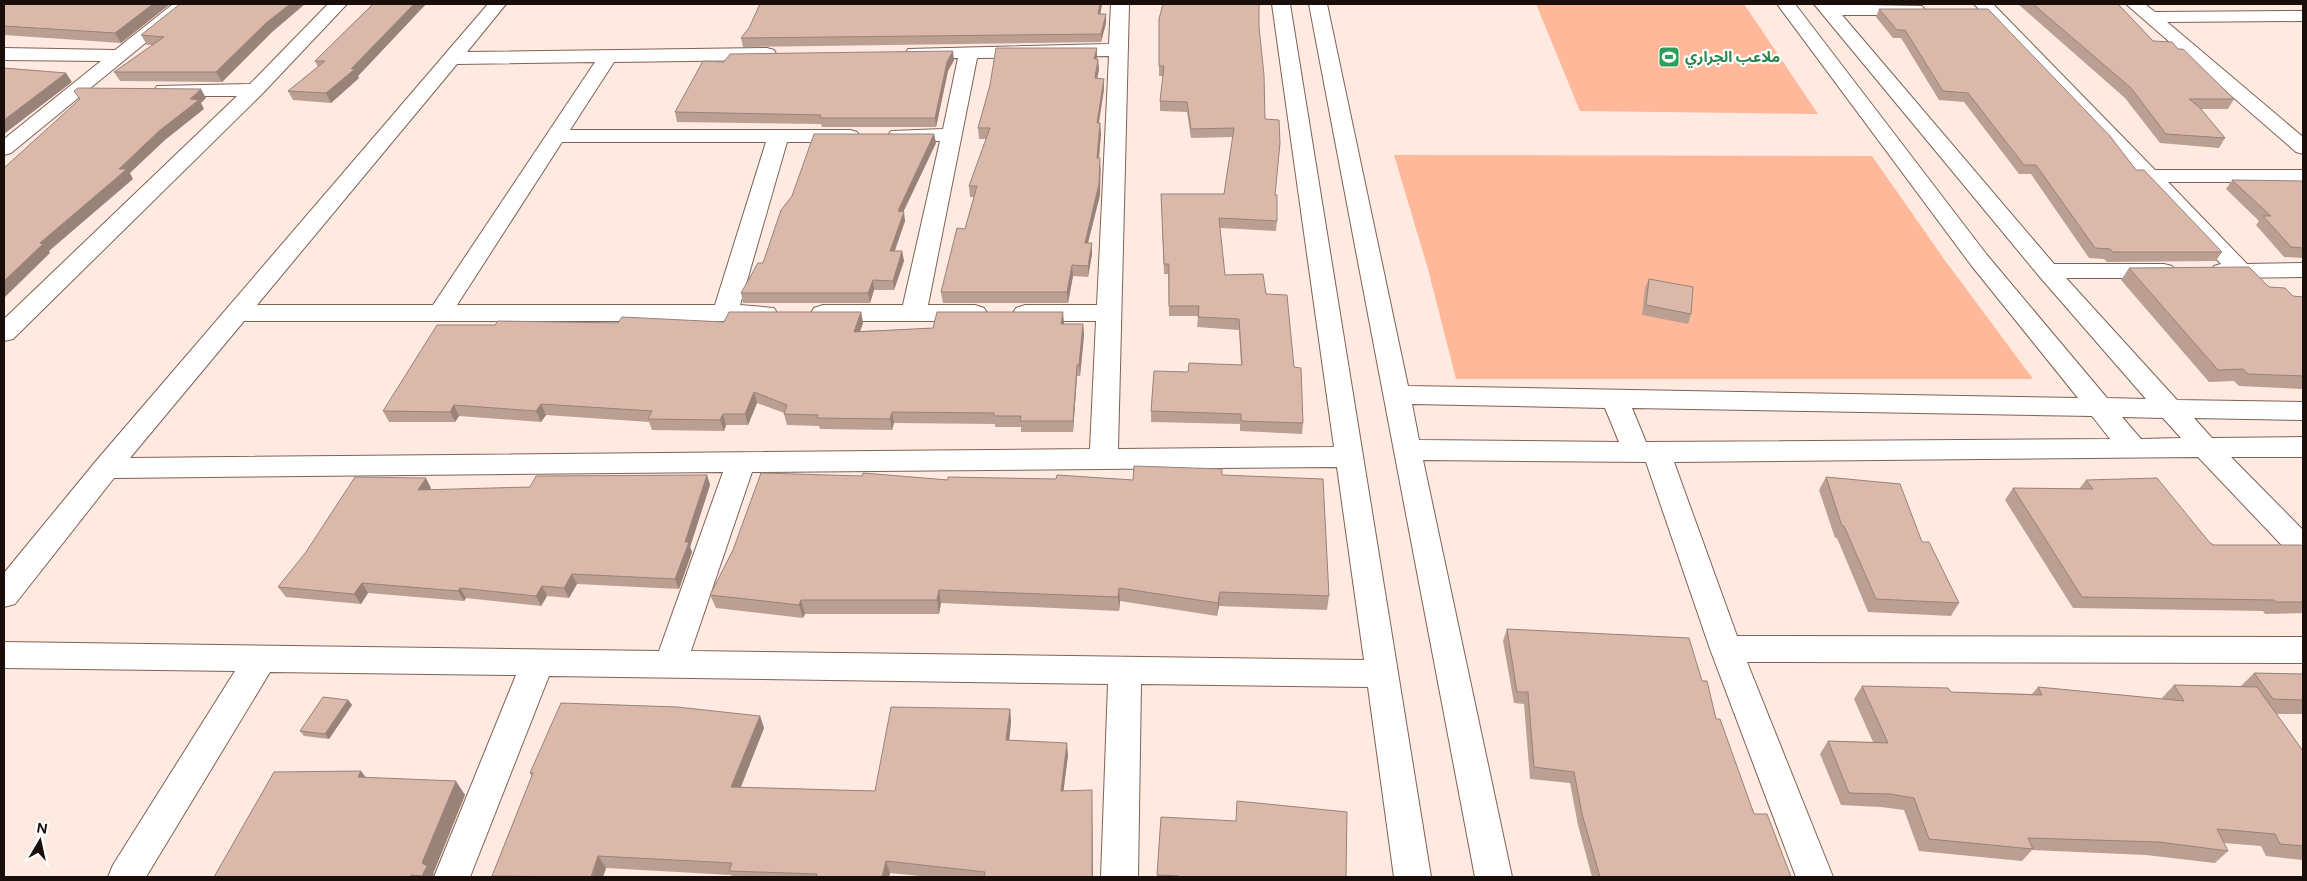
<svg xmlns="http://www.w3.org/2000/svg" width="2307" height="881" font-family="Figtree,'Noto Sans Arabic',sans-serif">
<rect width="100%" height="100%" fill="#feeae1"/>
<g fill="#ffb899">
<path d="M1536 4H1744L1818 114 1580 111Z"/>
<path d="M1394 155 1872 156 1944 259 2033 379H1456L1428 269Z"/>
</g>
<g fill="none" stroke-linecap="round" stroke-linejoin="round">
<g stroke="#7f6255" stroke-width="2">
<g id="minor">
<path d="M173 4H193L11 153 4 155V139L101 61 4 60V48L115 50Z"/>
<path d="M328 4H347L262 94 13 339 4 341V319L237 96H164L157 94 154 90 157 86 250 84Z"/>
<path d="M488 4H506L467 52 767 48 774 50 776 54 774 58 767 60 614 62 570 130H850L857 132 860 136 857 140 850 142H787L740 305 774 308 777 313 774 318 765 321H244L130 458 1090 449 1096 321H1025L1016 318 1013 313 1016 308 1025 305H1097L1109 56 977 58 928 305H975L984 308 987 313 984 318 975 321H823L814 318 811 313 814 308 823 305H903L940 141 891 139 888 135 891 131 943 129 958 58 915 59 908 57 906 53 908 49 1109 44 1111 4H1129L1118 449 1334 447 1272 4H1290L1431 877H1394L1368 687 1141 684 1138 877H1101L1108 684 549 676 470 877H434L516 675 270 672 146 877H108L113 865 235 671 4 668V642L659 651 723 472 114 478 15 604 4 607V573L96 461ZM595 62 433 305H257L457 64ZM562 142H766L715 305H457ZM1337 467 1364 660 691 651 752 472Z"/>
<path d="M1309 4H1327L1408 386 2078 398 1971 265 1777 4H1795L1987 255 2107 398 2146 399 2039 276 1814 4 1922 6 1925 10 1922 14 1916 15H1842L2054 264H2164L2172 266 2176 271 2172 276 2164 278H2066L2177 400 2303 402V420L2194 418 2212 438 2303 437V457H2231L2303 530V559L2292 556 2198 457 1674 462 1737 636 2303 637V663L1747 662 1833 877H1796L1710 649 1646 462 1423 460 1512 877H1475ZM1412 404 1605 408 1619 442 1419 440ZM1632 408 2092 416 2110 439 1646 442ZM2122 417 2163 418 2181 438 2141 439Z"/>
<path d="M1974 4H1993L2155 170H2303V182H2168L2247 264 2303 263V277L2222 278 2214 276 2210 271 2214 266 2221 264Z"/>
<path d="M2126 4H2145L2155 12 2303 11V21L2167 22 2303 137V154L2296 152Z"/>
</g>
</g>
<use href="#minor" fill="#fff" fill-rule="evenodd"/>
</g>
<g fill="#bb9f93">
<path d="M4 4H170L121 43 4 35Z"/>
<path d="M373 4H426L358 76 359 78 331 103 293 100 288 91 318 67 315 61Z"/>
<path d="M760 4H1102L1100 14H1106V23L1101 42 743 47 741 38 749 28Z"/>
<path d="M2018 4H2118L2153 41 2178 49 2234 99 2228 109H2201L2225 138 2219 148 2160 143 2125 98Z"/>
<path d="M2155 4H2211L2210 5H2156Z"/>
<path d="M2275 4H2303V5Z"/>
<path d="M1879 9 2136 170 2222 252 2216 261 2107 262 2104 259 2089 258 2031 174H2019L1964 102 1939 100 1901 38H1893L1876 17Z"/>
<path d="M1159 19 1259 27 1265 119 1275 195 1277 221 1276 231 1220 228 1225 275 1266 294 1294 367 1303 423 1302 434 1240 431V424L1151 422V411L1188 372 1241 365 1239 330 1197 327 1198 316H1169L1168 274H1164L1161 194H1224L1233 137 1191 138 1187 112 1160 111V101L1163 76H1159Z"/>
<path d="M271 33 222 82 120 81 114 72 152 45H147L141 35Z"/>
<path d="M1097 59 1099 69 1097 78 1104 89 1099 123 1101 133 1099 158 1101 169 1100 195 1088 243H1092V254L1088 277 1073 276 1068 303H943L941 292 965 229 974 197H970L969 186 986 139H979L978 128 990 85Z"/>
<path d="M954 60 948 71 936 127H822L821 124 677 122 675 112 724 62Z"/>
<path d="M934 134 936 143 903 212 905 221 895 251H902L904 261 894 290H874L870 303H743L741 293 763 263Z"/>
<path d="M2232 180 2303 181V258L2284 257 2256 225 2259 221 2226 189Z"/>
<path d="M2129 268 2269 287 2293 296 2303 297V389L2239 386 2234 381 2209 382 2121 280Z"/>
<path d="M1649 279 1691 314 1688 324 1642 315 1645 288Z"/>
<path d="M861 312 863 323 860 331 1064 324H1083L1084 335 1080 376H1077L1073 432H1021V427H995V424L894 423 892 430 820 429 819 426 787 425 784 414V413L757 403 748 425H726L724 431 652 430 649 422 546 415 541 422 459 416 455 422H389L383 411 495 325 724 322Z"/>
<path d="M707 475 710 485 690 547 692 552 679 589 577 584 569 598 547 596 541 606 466 598 464 601 368 593 361 604 286 597 278 587 431 488 430 490 530 487Z"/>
<path d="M1222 475 1329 596 1327 610 1219 606 1217 616 1120 601 1119 611 941 603 939 614H805L803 618 716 608 710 595 948 480 1056 479 1133 480Z"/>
<path d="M1826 477 1922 542 1959 603 1951 616 1868 612 1837 538H1835L1819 490Z"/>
<path d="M2086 480 2214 545 2303 546V613L2265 614 2263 611 2073 608 2005 500 2013 488 2079 489Z"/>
<path d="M1507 629 1702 681 1716 719 1754 814 1791 877H1592L1578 825 1570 783 1530 779 1524 704 1514 703 1503 641Z"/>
<path d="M2254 673 2303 674V714H2277L2303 751V860L2266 856 2261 846 2224 843 2228 851 2215 863 2146 855 2032 850 2022 861 1919 851 1904 810 1881 807 1841 805 1820 754 1828 741 1873 742 1854 699 1862 686 1951 692 2032 694 2038 687 2162 699V698L2174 685 2241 686Z"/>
<path d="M348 700 352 705 329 739 304 736 300 731Z"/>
<path d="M1010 709 1011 722 1009 741 1068 755 1063 791 1092 802 1093 877H930L890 873 889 877H733L731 875 606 868 603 877H493L492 876 532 776 530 773 760 716 764 728 741 787 875 791Z"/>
<path d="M361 771 366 778 465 795 433 874 436 877H214Z"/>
<path d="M1161 817 1346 877H1157Z"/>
</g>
<g fill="#998278">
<path d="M153 4H170L121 43 115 33Z"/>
<path d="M290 4H305L271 33 222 82 216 72 266 23Z"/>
<path d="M414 4H426L358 76 359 78 331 103 326 93 351 69Z"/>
<path d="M1100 4H1102L1099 23 1098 14Z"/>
<path d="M1106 14V23L1101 42V34Z"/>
<path d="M1097 48V58L1094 69V59Z"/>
<path d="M953 51 954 60 948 71 936 127 935 118 947 62Z"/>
<path d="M1098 59 1099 69 1095 89V78Z"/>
<path d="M66 73 72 82 4 134V120Z"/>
<path d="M1104 79V89L1097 133V123Z"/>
<path d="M201 89 206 98 201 103 204 109 165 140 130 173 133 179 49 251 50 253 4 298V281L40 243 119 169Z"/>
<path d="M1100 123 1101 133 1098 169 1097 158Z"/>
<path d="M934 134 936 143 899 221 898 211Z"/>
<path d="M1100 158V195L1085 254V243Z"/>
<path d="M904 212 905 221 891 260 890 251Z"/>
<path d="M1092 243V254L1088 277V266Z"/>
<path d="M902 251 904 261 894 290 893 281Z"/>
<path d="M1072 265 1073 276 1068 303 1067 292Z"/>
<path d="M873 280 874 290 870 303 868 293Z"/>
<path d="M861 312 863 323 856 343 854 332Z"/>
<path d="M1063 312 1064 323 1062 334 1061 324Z"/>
<path d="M1083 324 1084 335 1080 376 1079 365Z"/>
<path d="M1077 365V376L1073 432V421Z"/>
<path d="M754 392 757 403 748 425 745 414Z"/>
<path d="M541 404 546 415 541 422 536 411Z"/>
<path d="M454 405 459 416 455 422 450 412Z"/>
<path d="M892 412 894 423 892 430 890 419Z"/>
<path d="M723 414 726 425 724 431 720 420Z"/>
<path d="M707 475 710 485 690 547 692 552 679 589 675 579 685 542Z"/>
<path d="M426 478 431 488 424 500 418 490Z"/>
<path d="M572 574 577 584 569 598 564 588Z"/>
<path d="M362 583 368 593 361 604 354 594Z"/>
<path d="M542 586 547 596 541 606 536 596Z"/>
<path d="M460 588 466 598 464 601 458 591Z"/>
<path d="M1119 588 1120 601 1119 611 1118 597Z"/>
<path d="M939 590 941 603 939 614 937 600Z"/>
<path d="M1220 592 1219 606 1217 616 1218 603Z"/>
<path d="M801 600 805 614 803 618 799 605Z"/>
<path d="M348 700 352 705 329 739 325 734Z"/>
<path d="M1010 709 1011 722 1008 753 1006 740Z"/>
<path d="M760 716 764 728 736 799 731 787Z"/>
<path d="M1067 743 1068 755 1062 803 1061 791Z"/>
<path d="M361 771 371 785 358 777Z"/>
<path d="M456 781 465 795 433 874 436 877H423L422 876V863Z"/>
<path d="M1092 790V802L1093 877H1092Z"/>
<path d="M598 856 606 868 603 877H592Z"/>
<path d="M886 861 890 873 889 877H882Z"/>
</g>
<g fill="#dab9ab" stroke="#998278">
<path d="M4 4H153L115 33 4 26Z"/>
<path d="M180 4H290L266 23 216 72H114L164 37 141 35Z"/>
<path d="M373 4H414L351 69H355L326 93 288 91 325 61H315Z"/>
<path d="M760 4H1100L1098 14H1106L1101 34 741 38 749 28Z"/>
<path d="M1163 4H1259V27L1264 75 1265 119 1279 120 1280 143 1275 195H1277V221L1219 218 1225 275 1263 274 1266 294 1287 295 1294 367 1301 368 1303 423 1241 421V414L1151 411 1154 371 1188 372 1189 363 1242 365 1239 319 1198 317 1199 306H1169V264H1164L1161 194H1224L1234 128 1191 129 1187 102 1160 101 1164 66H1159V19Z"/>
<path d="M2033 4H2118L2153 41 2172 42 2178 49H2183L2234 99H2189L2200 108 2225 138 2166 134 2131 88Z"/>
<path d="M1879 9H1988L2110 136 2136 170H2144L2222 252H2113L2110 249 2095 248 2036 165H2024L1968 93 1943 91 1905 30H1897Z"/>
<path d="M996 48H1097L1094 59H1098L1095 78 1104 79 1097 123H1100L1097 158H1100L1099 184 1085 243H1092L1088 266 1072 265 1067 292H941L957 228 965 229 977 186H969L990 128H978L990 85Z"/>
<path d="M953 51 947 62 935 118H820L821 115 675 112 703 61 724 62 730 54Z"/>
<path d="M4 68 66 73 4 120Z"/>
<path d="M78 88 201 89 190 99 199 100 159 131 119 169H127L40 243 43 244 4 281V168L80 99 74 91Z"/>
<path d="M814 134H934L898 211 904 212 890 251H902L893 281 873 280 868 293H741L758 263H763L781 210 792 196Z"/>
<path d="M2232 180 2303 181V248L2291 247 2263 216H2271Z"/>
<path d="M2249 267 2269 287 2285 288 2293 296 2303 297V376L2248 374 2243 369 2218 370 2129 268Z"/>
<path d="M1649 279 1693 287 1691 314 1646 305Z"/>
<path d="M729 312H861L854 332 933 328 937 312H1063L1061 324H1083L1079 365H1077L1073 421H1020L1021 416H994V413L892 412 890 419 817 418 818 415 784 414 787 405 754 392 745 414H723L720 420 648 419 652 411 541 404 536 411 454 405 450 412 383 411 437 325H495L498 321 618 323 622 317 724 322Z"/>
<path d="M1134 466 1222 469V475L1323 479 1329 596 1220 592 1218 603 1119 588 1118 597 939 590 937 600H801L799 605 710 595 733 550 761 473 862 476 863 473 948 480V477L1056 479 1057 475 1133 480Z"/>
<path d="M707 475 685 542H689L675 579 572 574 564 588 542 586 536 596 460 588 458 591 362 583 354 594 278 587 306 552 355 477 426 478 418 490 530 487 536 476Z"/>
<path d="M1826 477 1900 484 1922 542H1929L1959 603 1876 599 1844 526H1842Z"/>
<path d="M2157 478 2210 543 2214 545H2301L2303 546V602H2276L2274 600 2082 597 2013 488 2093 489 2086 480Z"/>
<path d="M1507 629 1689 638 1702 681H1707L1716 719H1720L1754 814H1767L1791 877H1600L1582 814 1574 772 1534 767 1528 692H1517Z"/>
<path d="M2254 673 2303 674V700L2273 699Z"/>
<path d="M2174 685 2257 687 2303 751V846L2280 844 2275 834 2217 829 2228 851 2159 842 2028 838 2033 849 1929 839 1914 798 1890 794 1849 793 1828 741 1888 743 1862 686 1948 688 1951 692 2042 695 2038 687 2184 701Z"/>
<path d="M323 697 348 700 325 734 300 731Z"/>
<path d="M561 703 677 707 760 716 731 787 875 791 891 707 1010 709 1006 740 1067 743 1061 791 1092 790V877H984L985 872 886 861 882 877H816L817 874 729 871 732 863 598 856 591 877 492 876 533 773H530Z"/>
<path d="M361 771 358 777 456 781 422 863 427 866 422 876 411 875 410 877H214L274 772Z"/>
<path d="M1237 801 1347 812 1346 877H1179V876L1157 875 1161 817 1236 821Z"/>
</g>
<defs>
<g id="stadium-square" transform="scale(1.125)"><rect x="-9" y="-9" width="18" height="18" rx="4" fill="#2e9e5b" stroke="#fff"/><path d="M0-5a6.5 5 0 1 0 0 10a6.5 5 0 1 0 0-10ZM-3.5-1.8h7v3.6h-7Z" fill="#fff"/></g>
</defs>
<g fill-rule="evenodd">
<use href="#stadium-square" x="1669" y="57"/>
</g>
<g text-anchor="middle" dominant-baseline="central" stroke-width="4.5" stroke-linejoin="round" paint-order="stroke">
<g font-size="15" font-weight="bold" fill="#27864d" stroke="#fff" text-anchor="start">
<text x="1685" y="57">ملاعب الجراري</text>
</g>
</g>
<rect width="2307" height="881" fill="none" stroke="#190e09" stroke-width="10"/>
<g transform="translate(40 841) rotate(9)" stroke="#ffffff" stroke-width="4" paint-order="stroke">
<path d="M0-4L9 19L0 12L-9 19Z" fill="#190e09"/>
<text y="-8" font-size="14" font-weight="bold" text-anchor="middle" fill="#190e09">N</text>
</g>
</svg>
